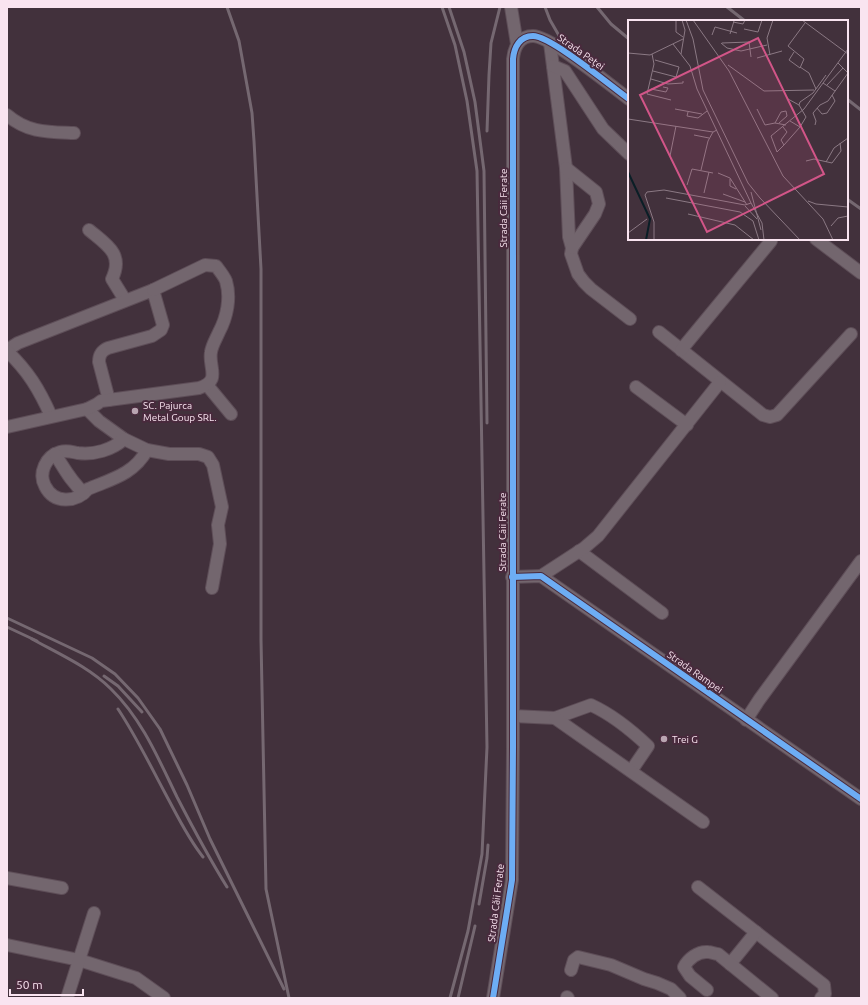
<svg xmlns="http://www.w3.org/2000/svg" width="868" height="1005" font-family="Ubuntu,sans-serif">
<rect width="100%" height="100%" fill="#42313c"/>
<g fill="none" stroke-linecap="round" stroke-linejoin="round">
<g stroke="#5e4e58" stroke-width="14">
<g id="minor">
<path d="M511 7 517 44"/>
<path d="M550 43 566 168 569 237 572 248 571 254 578 274 584 282 591 289 630 319"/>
<path d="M553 66 565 71 603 129 629 154"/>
<path d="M7 115C28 133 48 132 74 133"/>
<path d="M566 168 596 192 599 204 595 214 572 248"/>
<path d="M89 230C107 245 124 254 112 279L125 300"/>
<path d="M816 239 861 273"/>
<path d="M659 332 763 415 770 417 777 415 851 334"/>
<path d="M7 350 18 343 153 290 163 325 161 330 152 336 108 348C101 351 99 355 99 362L109 400"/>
<path d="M681 350 771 241"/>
<path d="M7 351C28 371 39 389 51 416"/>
<path d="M207 385 231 414"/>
<path d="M636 387 687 425"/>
<path d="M87 409 99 421 124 439 147 450 169 454H199L208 457 213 465 222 507 218 525 220 544 212 588"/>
<path d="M7 427 87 409 97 404 101 401 199 388C222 381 208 367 211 352 212 345 216 339 219 332 227 317 231 298 226 281 224 276 219 270 216 266L205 265 153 290"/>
<path d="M124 439C112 450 94 455 78 453 72 452 67 450 60 452 46 456 38 473 45 486 54 504 76 503 88 489 112 479 134 474 147 450"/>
<path d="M55 454C64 468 71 482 84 493"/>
<path d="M579 551 662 613"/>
<path d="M541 576 584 548 598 536 720 382"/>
<path d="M512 577 541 576 861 799"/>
<path d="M513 716 555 718 591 705C613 715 630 729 648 746L631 771"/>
<path d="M555 718 703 822"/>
<path d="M746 720 759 700 861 561"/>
<path d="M7 878 62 888"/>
<path d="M698 887 824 985 825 994 821 998"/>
<path d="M7 945 79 960 136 978 164 998"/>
<path d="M730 964 756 932"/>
<path d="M571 970 574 960 578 957 611 965 644 979 657 983 671 989 680 998"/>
<path d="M707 990 690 976 684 967C688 959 698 951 708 952 711 952 715 954 718 954L772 998"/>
<path d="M567 997 568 998"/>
<path d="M67 998 94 913"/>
<path d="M493 998 512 880 513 748V59C514 47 520 36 533 36 551 36 612 87 629 99"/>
</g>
</g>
<use href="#minor" stroke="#73666e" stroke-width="12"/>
<g stroke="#756871" stroke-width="3">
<path d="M227 7 239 41 252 113 254 141 261 269V640L266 889 289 998"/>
<path d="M442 7 455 45 467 101 477 171 487 747 482 854 468 931 450 998"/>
<path d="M449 7 464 52 475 102 484 171 487 423"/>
<path d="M545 7 550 20 565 46"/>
<path d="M597 7 611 24 629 39"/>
<path d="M727 7 745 21"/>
<path d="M847 99 861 110"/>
<path d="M487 131 489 75 491 43 500 7"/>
<path d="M847 199 861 209"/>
<path d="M7 618 92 658 115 674 138 698 160 729 187 785 210 839 284 989"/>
<path d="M7 627 37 641"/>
<path d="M32 639C59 654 89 667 111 689 142 719 159 760 177 797 193 828 209 858 227 887"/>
<path d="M104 676 118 686 142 712"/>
<path d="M118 709C136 736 150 765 165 793 177 815 187 837 203 857"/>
<path d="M479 904 487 858 488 845"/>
<path d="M458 998 475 926"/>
</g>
<g stroke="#492a3d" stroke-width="8">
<g id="cycleway">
<path d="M512 577 541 576 861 799"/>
<path d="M493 998 512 880 513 748V59C514 47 520 36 533 36 551 36 612 87 629 99"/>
</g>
</g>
<use href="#cycleway" stroke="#6dadf4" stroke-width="6"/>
</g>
<g fill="#b9a5b1" stroke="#492a3d" stroke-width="1.5">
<circle cx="135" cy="411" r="4"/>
<circle cx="664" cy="739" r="4"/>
</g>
<g text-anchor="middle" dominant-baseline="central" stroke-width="4" stroke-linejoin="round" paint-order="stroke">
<g font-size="10" fill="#f9e4f0" stroke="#492a3d">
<text transform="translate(581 52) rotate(35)">Strada Peței</text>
<text transform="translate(503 208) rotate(-90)">Strada Căii Ferate</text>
<text transform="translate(502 532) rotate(-90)">Strada Căii Ferate</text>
<text transform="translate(695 672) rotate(35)">Strada Rampei</text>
<text transform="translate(496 903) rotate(-83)">Strada Căii Ferate</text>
</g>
<g font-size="10" fill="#f9e4f0" stroke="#492a3d" text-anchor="start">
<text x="143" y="405">SC. Pajurca<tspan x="143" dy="12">Metal Goup SRL.</tspan></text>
<text x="672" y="739">Trei G</text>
</g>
</g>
<g transform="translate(628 20)">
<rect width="220" height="220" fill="#42313c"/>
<path fill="none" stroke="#0a1e26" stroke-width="2" d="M0 152 22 199 18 220"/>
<path fill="none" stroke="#8b7984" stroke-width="1" d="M48 0V12L55 17M58 0 65 19 75 70 120 163 132 178 172 220M65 0 101 51 155 156 195 199 205 220M174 0 220 34M105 2 115 4 117 0M116 9 130 12 134 0M102 14 106 1M84 15 87 7 109 13M93 23 99 28 113 31 139 25M94 23 121 22 123 37M166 32 161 40 172 48 176 39 160 26 177 3M0 33 22 35 55 19M24 34 26 44 19 74 43 80M53 34 57 10 54 0M142 35 139 18 145 0M129 38 154 31M100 45 136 71 186 70M172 47 181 53 188 69M25 51 48 57 51 47 27 40M23 59 40 64 55 63V61M195 63 207 71M199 65 215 48M23 69 38 72 40 68 35 67M160 79 171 85M189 88 194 94 199 93 207 81 204 75M47 89 74 94M129 89 137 105 147 103 158 105M60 92 59 96 70 98 79 91M0 99 85 112 89 110M147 103 153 92 158 91 159 96 151 103M187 105 188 101 185 93 192 85 200 81 220 53 210 43M155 107 159 112 153 120 156 125 172 107 162 101M172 107 178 97 171 85 172 82 185 73 198 55M66 115 81 118M156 125 149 132 143 116 176 89 220 29M42 136 48 106M178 141 186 139 204 143 213 131 212 123M198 142 206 128 220 118M73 150 80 121 85 112M90 153 102 158 119 185M102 159V166L108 169M59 165 64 149 85 153M123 172 133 210M76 173 81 152M95 174 117 182M38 178 112 192 125 201 131 220M180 181 188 184 220 187M123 183 134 203 136 220M117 186 129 199M60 194 107 205 126 220M203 206 210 198 220 196M0 213 19 199M26 220V202L17 175 19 172 36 170 117 185 123 183 69 69 62 46 45 24"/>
<path fill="#d25588" fill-opacity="0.15" stroke="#d25588" stroke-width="2" d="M130 18 196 154 79 212 12 75Z"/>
<rect width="220" height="220" fill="none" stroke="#f9e4f0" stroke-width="2"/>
</g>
<rect width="868" height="1005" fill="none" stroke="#f9e4f0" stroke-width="16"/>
<path d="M10 989v6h73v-6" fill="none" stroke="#f9e4f0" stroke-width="2"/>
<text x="16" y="989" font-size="12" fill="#f9e4f0" stroke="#492a3d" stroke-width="3" paint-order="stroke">50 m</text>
</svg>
